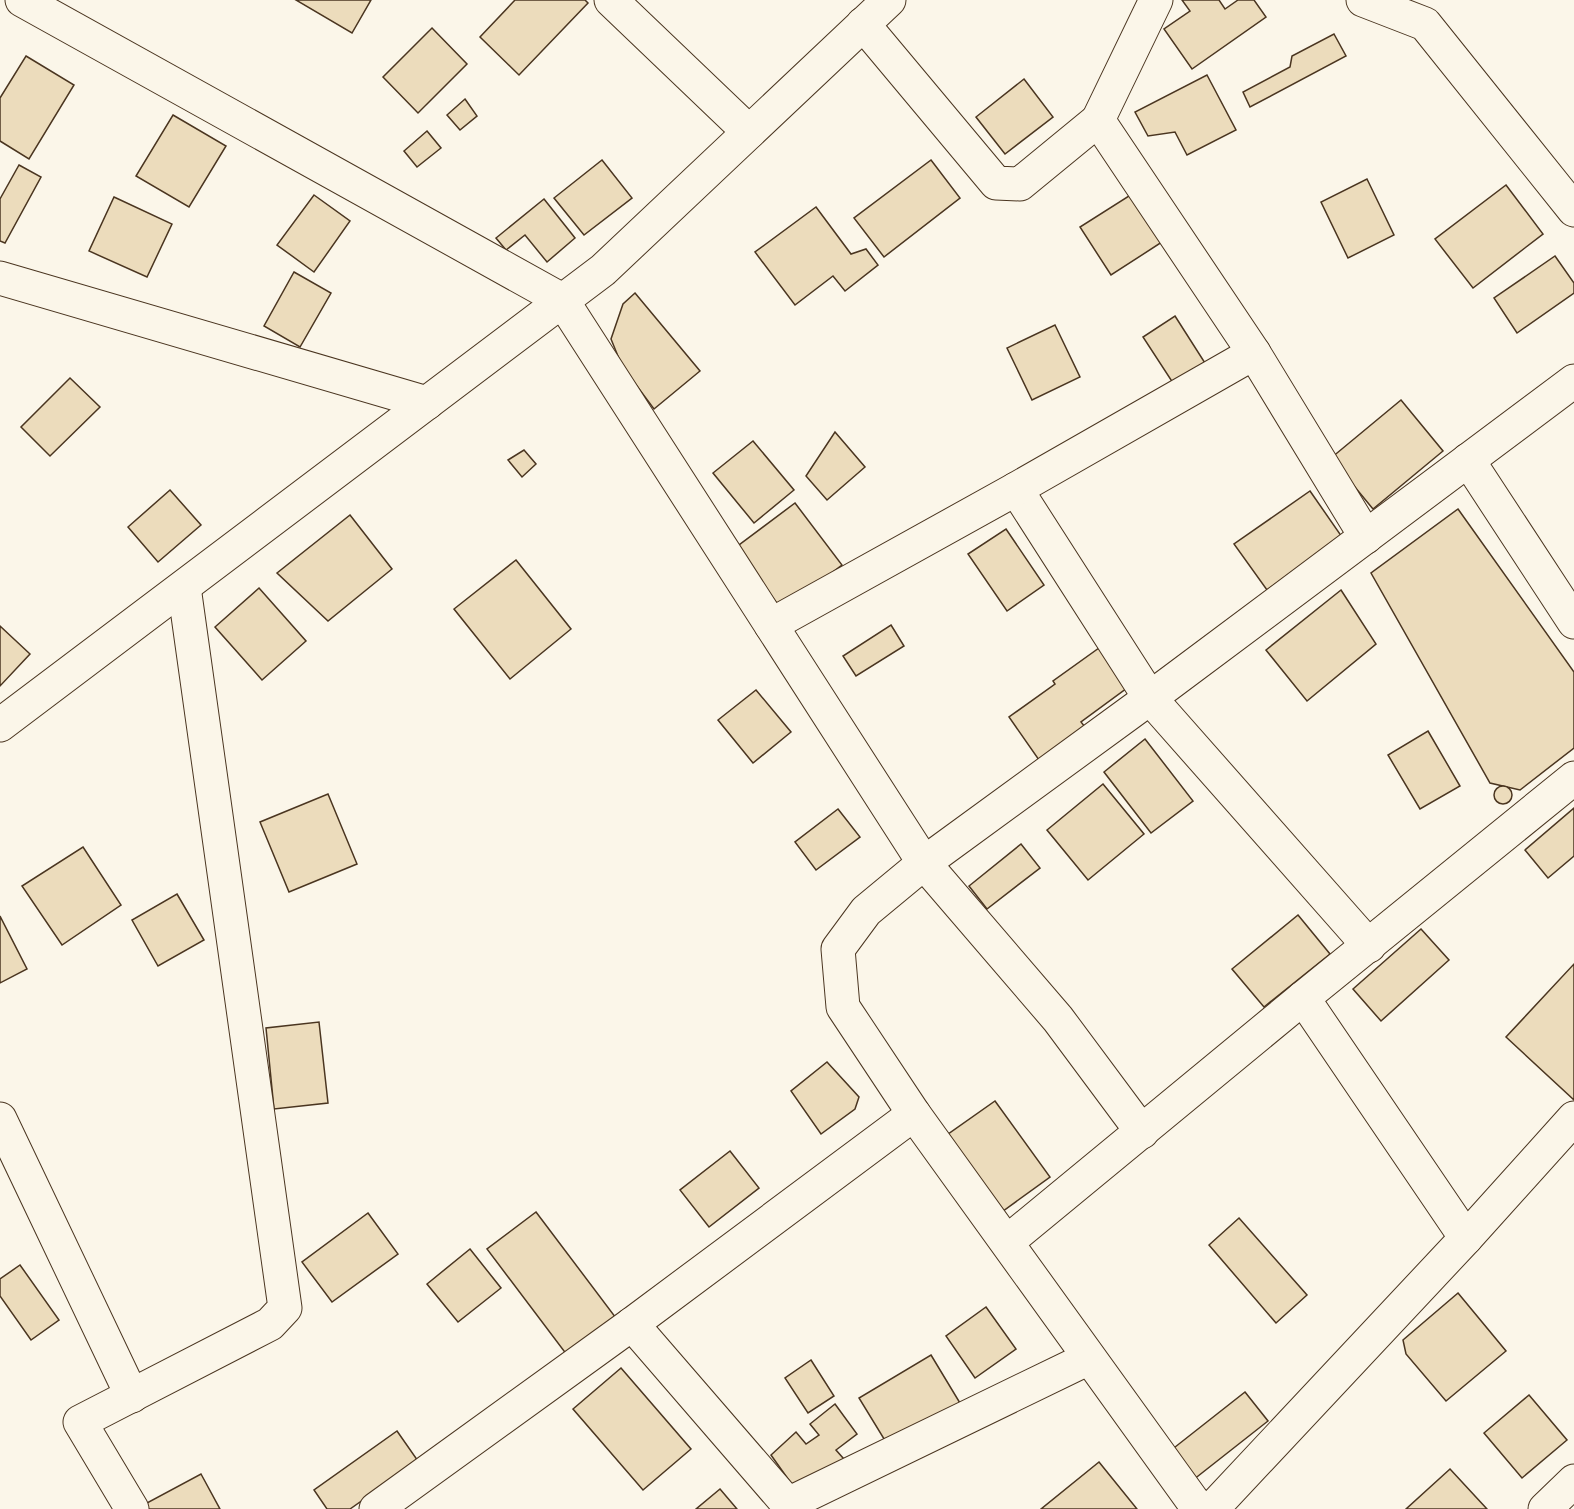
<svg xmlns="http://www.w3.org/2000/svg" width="1574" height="1509" font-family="'Libre Baskerville',serif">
<rect width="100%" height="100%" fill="#fbf6e9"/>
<g fill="#ecdcbc" stroke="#4a3520" stroke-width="1.5">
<path d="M296 0H371L352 33Z"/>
<path d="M515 0H585L588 3 519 75 480 37Z"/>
<path d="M1182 0H1219L1225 9 1238 0H1254L1266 17 1192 69 1164 29 1190 11Z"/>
<path d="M432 28 467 64 418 113 383 77Z"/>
<path d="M1334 34 1346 56 1250 107 1243 92 1290 67 1292 56Z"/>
<path d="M26 56 74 85 29 159 0 141V98Z"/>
<path d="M1207 75 1236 130 1187 155 1175 132 1148 136 1135 112Z"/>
<path d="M1024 79 1053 117 1005 154 976 117Z"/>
<path d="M465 99 477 116 460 130 447 115Z"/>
<path d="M173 115 226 146 189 207 136 176Z"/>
<path d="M427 131 441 148 417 167 404 151Z"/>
<path d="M602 160 632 198 584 235 554 198Z"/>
<path d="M931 160 960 198 884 257 854 218Z"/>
<path d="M19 165 41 177 5 243 0 241V199Z"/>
<path d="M1367 179 1394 235 1348 258 1321 202Z"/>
<path d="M1506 185 1543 234 1473 288 1435 239Z"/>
<path d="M1132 194 1162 242 1111 275 1080 227Z"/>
<path d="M314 195 350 221 314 272 277 245Z"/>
<path d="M114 197 172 224 147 277 89 251Z"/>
<path d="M544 199 575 238 547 262 525 235 506 250 496 238Z"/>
<path d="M816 207 851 254 866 249 878 265 845 291 833 276 795 305 755 252Z"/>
<path d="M1555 256 1574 283V293L1517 333 1494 298Z"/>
<path d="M294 272 331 293 300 347 264 326Z"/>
<path d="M635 293 700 371 654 409 622 366 611 339 623 304Z"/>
<path d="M1175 316 1205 363 1173 383 1143 337Z"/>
<path d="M1055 325 1080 377 1032 400 1007 348Z"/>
<path d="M70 378 100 407 50 456 21 427Z"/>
<path d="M1401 400 1443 451 1373 509 1331 458Z"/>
<path d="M835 432 865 467 827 500 806 476Z"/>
<path d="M753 441 794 490 754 523 713 473Z"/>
<path d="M524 450 536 464 522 477 508 460Z"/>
<path d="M170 490 201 525 158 562 128 527Z"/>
<path d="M1310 491 1342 537 1267 590 1234 544Z"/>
<path d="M795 503 842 565 782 610 735 548Z"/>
<path d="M1458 509 1574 672V748L1520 790 1490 783 1371 573Z"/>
<path d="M350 515 392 569 328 621 277 573Z"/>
<path d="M1006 529 1044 585 1007 611 968 554Z"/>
<path d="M516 560 571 629 510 679 454 609Z"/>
<path d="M259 588 306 641 262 680 215 627Z"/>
<path d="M1341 590 1376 644 1307 701 1266 650Z"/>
<path d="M891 625 904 646 856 676 843 656Z"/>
<path d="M0 626 30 654 0 686Z"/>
<path d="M1099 648 1127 688 1081 722 1085 727 1039 760 1009 717 1055 684 1053 681Z"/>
<path d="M756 690 791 732 753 763 718 720Z"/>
<path d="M1428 731 1460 786 1420 809 1388 755Z"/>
<path d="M1145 739 1193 801 1151 833 1104 772Z"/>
<path d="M1103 784 1144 834 1088 880 1047 830Z"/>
<circle cx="1503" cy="795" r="9"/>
<path d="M328 794 357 864 289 892 260 822Z"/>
<path d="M1574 808V856L1548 878 1525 850Z"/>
<path d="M838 809 860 837 816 870 795 842Z"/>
<path d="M1021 844 1040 868 987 909 969 886Z"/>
<path d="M83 847 121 905 62 945 22 886Z"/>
<path d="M177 894 204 940 158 966 132 920Z"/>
<path d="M1298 915 1330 954 1264 1007 1232 969Z"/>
<path d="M0 916 27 969 0 983Z"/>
<path d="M1421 929 1449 960 1381 1021 1353 989Z"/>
<path d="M1574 964V1100L1506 1037Z"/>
<path d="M319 1022 328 1103 274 1109 266 1028Z"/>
<path d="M827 1062 859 1097 855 1109 821 1134 791 1091Z"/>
<path d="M995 1101 1050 1177 999 1214 944 1137Z"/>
<path d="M730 1151 759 1188 709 1227 680 1190Z"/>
<path d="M536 1212 616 1318 567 1355 487 1249Z"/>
<path d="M368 1213 398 1254 332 1302 302 1262Z"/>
<path d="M1239 1218 1307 1295 1276 1323 1209 1245Z"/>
<path d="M470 1249 501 1288 458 1322 427 1284Z"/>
<path d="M20 1265 59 1320 31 1340 0 1296V1279Z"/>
<path d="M1458 1293 1506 1351 1446 1401 1406 1354 1403 1340Z"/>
<path d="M986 1307 1016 1349 975 1378 946 1336Z"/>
<path d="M931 1355 963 1408 892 1452 859 1398Z"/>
<path d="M811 1360 834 1396 808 1413 785 1378Z"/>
<path d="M621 1368 691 1449 643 1490 573 1409Z"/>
<path d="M1245 1392 1268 1421 1193 1480 1170 1451Z"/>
<path d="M1529 1395 1567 1440 1522 1478 1484 1433Z"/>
<path d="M835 1404 857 1434 836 1450 851 1467 798 1493 771 1455 796 1432 806 1444 819 1435 810 1424Z"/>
<path d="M397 1431 418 1461 350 1509H327L314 1490Z"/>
<path d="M1099 1462 1137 1509H1041Z"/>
<path d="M1450 1469 1487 1509H1406Z"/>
<path d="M201 1474 220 1509H148L145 1504Z"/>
<path d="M720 1489 737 1509H696Z"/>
</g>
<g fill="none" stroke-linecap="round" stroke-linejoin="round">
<g stroke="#4a3520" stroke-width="35">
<g id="minor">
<path d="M22 0 562 300 924 863 1058 1019 1142 1132"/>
<path d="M611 0 749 132"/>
<path d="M1156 0 1098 120 1254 353 1366 537"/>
<path d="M1363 0 1425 24 1574 210"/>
<path d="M863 24 996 183 1020 184 1098 120"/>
<path d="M0 278 427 403"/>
<path d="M1468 460 1574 622"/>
<path d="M1016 489 1150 698 1369 946"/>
<path d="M771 625 1016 489 1254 353"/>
<path d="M0 725 603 270 889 0"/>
<path d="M1303 998 1466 1238"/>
<path d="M0 1119 132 1396"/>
<path d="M1007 1242 1303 998 1574 778"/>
<path d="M632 1324 792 1509"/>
<path d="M788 1504 1089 1358"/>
<path d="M132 1509 80 1422 270 1324 285 1308 184 587"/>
<path d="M376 1509 632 1324 914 1114"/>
<path d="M1200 1509 1192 1500 914 1114 843 1007 838 949 866 911 924 863 1150 698 1574 381"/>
<path d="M1212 1509 1466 1238 1574 1118"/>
<path d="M1545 1509 1574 1481"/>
</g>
</g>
<use href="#minor" stroke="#fbf6e9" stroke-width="33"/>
</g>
</svg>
